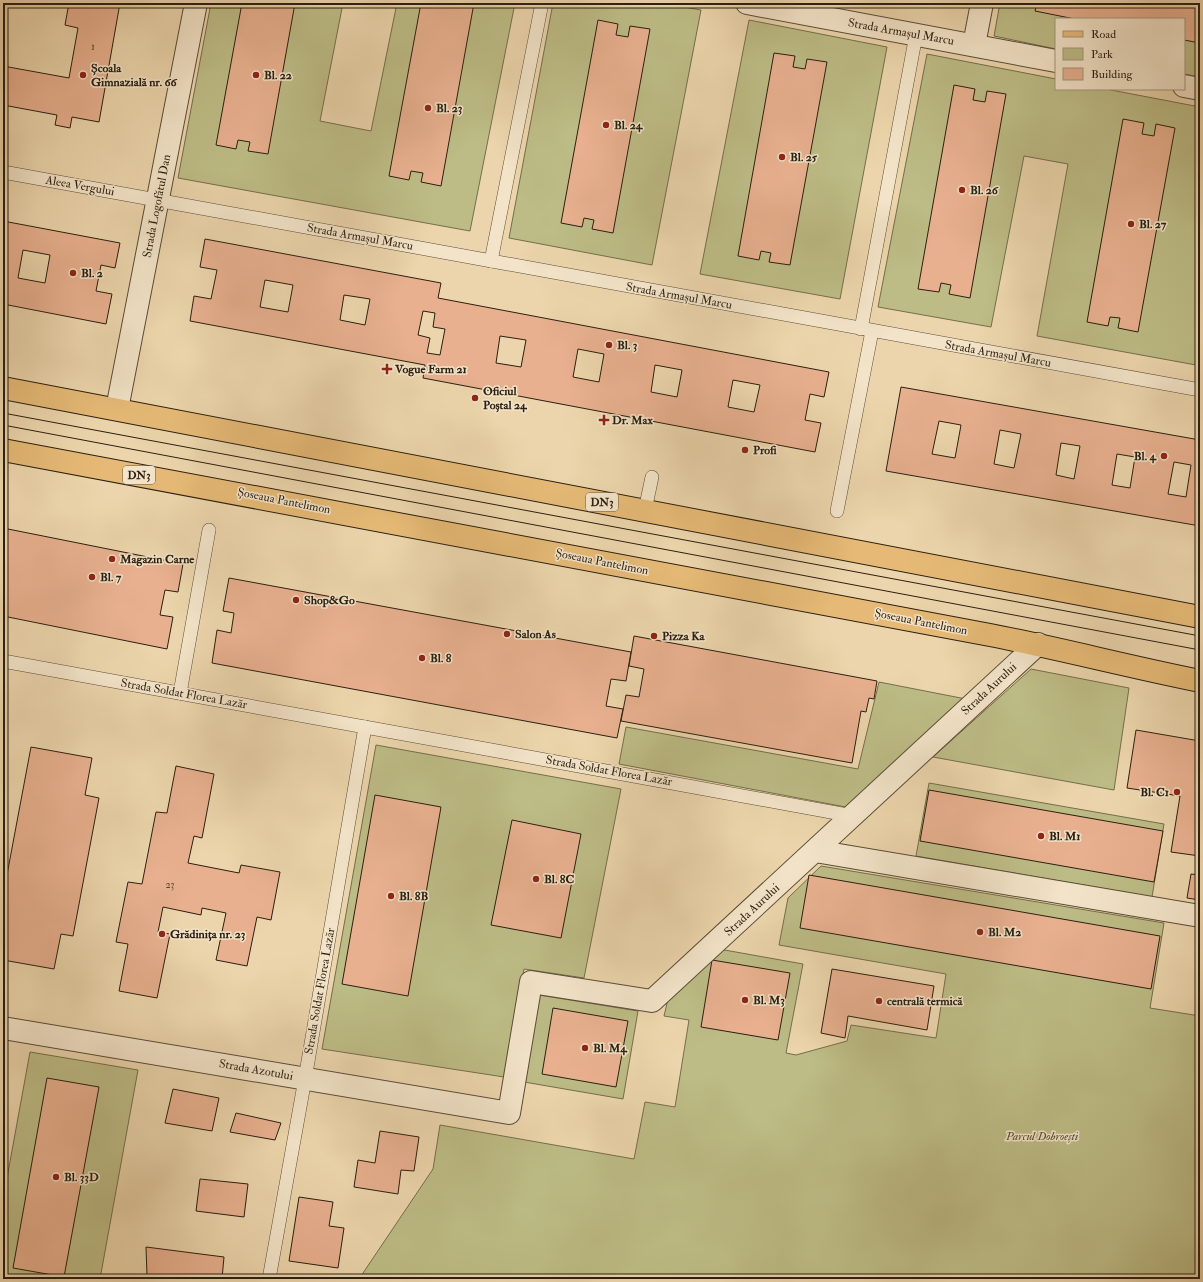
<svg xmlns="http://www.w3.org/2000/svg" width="1203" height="1282" font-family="'IM FELL Double Pica',serif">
<rect width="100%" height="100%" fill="#ecd5ac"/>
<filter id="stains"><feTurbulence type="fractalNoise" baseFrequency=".005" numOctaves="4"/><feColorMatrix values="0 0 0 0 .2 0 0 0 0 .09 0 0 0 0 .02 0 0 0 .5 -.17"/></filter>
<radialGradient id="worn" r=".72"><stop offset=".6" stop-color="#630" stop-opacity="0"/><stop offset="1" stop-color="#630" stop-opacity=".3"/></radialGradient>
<g fill="#bdbc86" stroke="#746e4b">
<path d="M211 3H343L320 121 371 131 397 3H515L470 231 178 178Z"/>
<path d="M553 3H662L701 10 652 265 509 238Z"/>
<path d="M1000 3H1200V77L1184 74V19H1056V49L994 36Z"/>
<path d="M749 20 887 47 840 299 700 274Z"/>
<path d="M927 54 1056 79V89H1106L1200 107V347L1196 365 1037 336 1068 164 1024 156 991 327 878 307Z"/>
<path d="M1031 669 1129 688 1114 790 933 757Z"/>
<path d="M879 682 966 699 851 808 619 764 626 727 858 769Z"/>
<path d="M376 745 621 789 584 978 524 969 504 1077 322 1049Z"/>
<path d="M929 783 1164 824 1152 897 916 856Z"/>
<path d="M821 866 1164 923 1150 1008 1200 1016V1112L1196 1152H1200V1279H359L433 1169 440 1125 634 1159 645 1102 675 1107 689 1020 664 1016 669 995 719 949 803 964 786 1053 796 1055 847 1041 851 1025 936 1038 946 974 779 945 788 898Z"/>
<path d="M539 995 638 1011 623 1099 524 1082Z"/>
<path d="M30 1052 138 1070 100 1279H3V1200Z"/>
</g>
<g fill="#e8b08f" stroke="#2b1f10" fill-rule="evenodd">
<path d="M69 3H120L99 122 72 117 70 128 55 125 57 115 3 105V66L69 78 78 28 65 25Z"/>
<path d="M242 3H295L268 154 248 151 250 142 238 140 236 149 216 145Z"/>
<path d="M421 3H474L441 186 421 182 423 173 411 171 409 180 389 176Z"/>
<path d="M1037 3H1200V43L1184 40V19H1075L1035 11Z"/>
<path d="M598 20 618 24 616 35 628 37 630 26 650 29 613 233 592 229 594 220 584 218 582 227 561 223Z"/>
<path d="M774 53 795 56 793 67 805 69 807 59 827 62 790 265 769 262 771 253 761 251 759 260 738 256Z"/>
<path d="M954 85 975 89 973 100 985 102 987 91 1006 94 970 298 949 294 951 285 941 283 939 292 918 289Z"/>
<path d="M1123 119 1144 123 1142 134 1154 136 1156 124 1175 128 1138 332 1118 328 1120 318 1110 317 1108 326 1087 322Z"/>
<path d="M3 221 120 243 115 268 101 265 96 291 112 294 106 324 3 304ZM23 250 50 255 45 283 18 278Z"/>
<path d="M205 239 441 283 438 298 829 372 824 397 810 394 805 420 821 423 815 452 423 378 425 365 190 321 194 296 211 299 217 270 200 267ZM265 280 293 285 288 312 260 307ZM344 295 370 299 365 325 340 320ZM423 311 435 313 433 327 445 329 440 355 427 353 430 338 418 335ZM500 336 526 340 521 367 496 363ZM578 349 604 354 599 382 573 377ZM655 365 682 370 677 397 651 392ZM733 380 760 385 754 412 728 407Z"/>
<path d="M901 387 1200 440V526L886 471ZM939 421 961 425 955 458 932 454ZM1000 430 1021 434 1014 468 994 464ZM1061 443 1080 446 1074 479 1056 475ZM1117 454 1135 457 1130 488 1112 485ZM1174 462 1191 465 1186 497 1168 494Z"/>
<path d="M3 528 183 564 178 592 165 590 160 615 173 617 167 649 3 616Z"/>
<path d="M229 578 631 652 626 681 611 679 606 706 623 709 617 738 212 663 217 630 231 633 234 613 223 611Z"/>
<path d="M634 636 877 681 874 699 869 698 866 712 861 711 852 763 621 721 626 695 639 697 644 669 629 666Z"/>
<path d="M1136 730 1200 741V856L1171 852 1180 796 1127 788Z"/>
<path d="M31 747 92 758 85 795 99 798 73 936 61 934 54 969 3 960V896Z"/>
<path d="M176 766 214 774 202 838 194 836 188 863 239 873 241 865 280 872 271 920 257 917 247 966 216 960 226 913 202 908 201 915 163 907 158 932 170 934 157 998 119 991 128 944 116 942 128 882 142 884 156 812 167 813Z"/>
<path d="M929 790 1163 831 1154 882 920 841Z"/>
<path d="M375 795 441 807 408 996 342 984Z"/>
<path d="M512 820 581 834 561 938 491 925Z"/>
<path d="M1191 874 1200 875V900L1187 898Z"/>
<path d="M809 875 1160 936 1151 989 800 928Z"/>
<path d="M712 960 790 973 778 1040 701 1027Z"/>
<path d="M832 969 934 986 927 1030 848 1016 845 1038 821 1033Z"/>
<path d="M553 1008 628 1021 616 1087 542 1074Z"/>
<path d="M47 1078 99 1087 64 1277 13 1268Z"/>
<path d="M173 1089 219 1098 212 1131 165 1123Z"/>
<path d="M236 1113 281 1123 275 1140 230 1132Z"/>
<path d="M380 1131 419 1137 414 1171 401 1170 398 1194 354 1187 358 1160 375 1163Z"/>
<path d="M200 1179 248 1184 244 1217 196 1211Z"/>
<path d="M299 1197 333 1202 329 1226 344 1228 338 1268 289 1261Z"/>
<path d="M146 1247 224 1257 222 1279H187L147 1276Z"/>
</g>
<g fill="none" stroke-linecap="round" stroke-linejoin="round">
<g stroke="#5b4c37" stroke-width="14">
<g id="service">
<path d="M3 172 1200 390"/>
<path d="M491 261 542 3"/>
<path d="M861 329 916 35"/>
<path d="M645 510 652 477"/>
<path d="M837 511 872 331"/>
<path d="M3 661 853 816"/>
<path d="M180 693 209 530"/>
<path d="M269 1279 305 1079 365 727"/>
</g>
</g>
<g stroke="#5b4c37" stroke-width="24">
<g id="minor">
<path d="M747 3 1056 61"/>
<path d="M974 45 982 3"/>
<path d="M1184 86 1200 89"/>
<path d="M117 409 196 3"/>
<path d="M815 851 1200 916"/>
<path d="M3 1028 509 1113 531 982 652 1001 1038 644"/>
</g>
</g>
<g stroke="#2b1f10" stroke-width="24">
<g id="primary">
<path d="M3 388 1200 617"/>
<path d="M3 450C333 509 662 572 990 635 1061 649 1130 667 1200 681"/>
</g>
</g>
<use href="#service" stroke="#f3e4c9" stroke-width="13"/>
<use href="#minor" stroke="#f3e4c9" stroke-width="22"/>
<use href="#primary" stroke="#e6ba76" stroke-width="22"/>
<g stroke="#2b1f10" stroke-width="1">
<path d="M3 413 1200 636"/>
<path d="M3 425 1200 650"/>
</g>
</g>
<g fill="#8f2418" stroke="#f3e4c9" stroke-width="1.5">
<circle cx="83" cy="75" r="4"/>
<circle cx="256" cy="75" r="4"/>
<circle cx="428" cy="108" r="4"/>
<circle cx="606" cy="125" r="4"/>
<circle cx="782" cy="157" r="4"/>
<circle cx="962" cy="190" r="4"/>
<circle cx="1131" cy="224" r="4"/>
<circle cx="73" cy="273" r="4"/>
<circle cx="609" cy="345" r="4"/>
<path d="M385 363h4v4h4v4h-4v4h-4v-4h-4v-4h4z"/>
<circle cx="475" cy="398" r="4"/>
<path d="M602 414h4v4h4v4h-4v4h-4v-4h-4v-4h4z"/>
<circle cx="745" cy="450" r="4"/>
<circle cx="1164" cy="456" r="4"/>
<circle cx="112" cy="559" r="4"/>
<circle cx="92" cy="577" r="4"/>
<circle cx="296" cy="600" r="4"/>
<circle cx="507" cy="634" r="4"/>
<circle cx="654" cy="636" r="4"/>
<circle cx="422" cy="658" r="4"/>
<circle cx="1177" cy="792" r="4"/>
<circle cx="1041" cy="836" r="4"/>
<circle cx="536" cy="879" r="4"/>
<circle cx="391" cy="896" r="4"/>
<circle cx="980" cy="932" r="4"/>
<circle cx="162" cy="934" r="4"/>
<circle cx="745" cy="1000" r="4"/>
<circle cx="879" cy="1001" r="4"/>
<circle cx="585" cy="1048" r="4"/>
<circle cx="56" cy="1177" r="4"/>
</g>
<g text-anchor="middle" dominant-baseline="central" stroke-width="3" stroke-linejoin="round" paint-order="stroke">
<g font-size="10" fill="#5a4330">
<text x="93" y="47">1</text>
<text x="170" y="885">23</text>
</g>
<g fill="#f3e4c9" stroke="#675a48" stroke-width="1">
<rect x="123" y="466" width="32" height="18" rx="3"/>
<rect x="586" y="493" width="32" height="18" rx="3"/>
</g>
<g font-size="11" font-weight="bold" fill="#2b1f10">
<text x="139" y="475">DN3</text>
<text x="602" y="502">DN3</text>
</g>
<g font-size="12" fill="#2b1f10" stroke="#f3e4c9">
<text transform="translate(901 32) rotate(10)">Strada Armașul Marcu</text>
<text transform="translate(80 186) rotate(10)">Aleea Vergului</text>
<text transform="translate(157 206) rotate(-79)">Strada Logofătul Dan</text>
<text transform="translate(360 237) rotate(10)">Strada Armașul Marcu</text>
<text transform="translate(679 296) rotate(10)">Strada Armașul Marcu</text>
<text transform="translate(998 354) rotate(10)">Strada Armașul Marcu</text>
<text transform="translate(284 501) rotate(11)">Șoseaua Pantelimon</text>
<text transform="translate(602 562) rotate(11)">Șoseaua Pantelimon</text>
<text transform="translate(921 622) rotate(11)">Șoseaua Pantelimon</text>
<text transform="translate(989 689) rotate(-43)">Strada Aurului</text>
<text transform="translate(184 694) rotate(10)">Strada Soldat Florea Lazăr</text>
<text transform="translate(609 771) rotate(10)">Strada Soldat Florea Lazăr</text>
<text transform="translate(752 910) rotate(-43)">Strada Aurului</text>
<text transform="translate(320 991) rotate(-80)">Strada Soldat Florea Lazăr</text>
<text transform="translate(256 1070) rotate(10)">Strada Azotului</text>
</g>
<g font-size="12" font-weight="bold" fill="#2b1f10" stroke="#f3e4c9" text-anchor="start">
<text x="91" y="68">Școala<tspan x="91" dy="14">Gimnazială nr. 66</tspan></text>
<text x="264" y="75">Bl. 22</text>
<text x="436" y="108">Bl. 23</text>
<text x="614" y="125">Bl. 24</text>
<text x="790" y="157">Bl. 25</text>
<text x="970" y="190">Bl. 26</text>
<text x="1139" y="224">Bl. 27</text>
<text x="81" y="273">Bl. 2</text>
<text x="617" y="345">Bl. 3</text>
<text x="395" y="369">Vogue Farm 21</text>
<text x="483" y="391">Oficiul<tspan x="483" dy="14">Poștal 24</tspan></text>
<text x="612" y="420">Dr. Max</text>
<text x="753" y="450">Profi</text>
<text x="1156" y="456" text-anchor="end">Bl. 4</text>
<text x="120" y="559">Magazin Carne</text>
<text x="100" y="577">Bl. 7</text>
<text x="304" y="600">Shop&amp;Go</text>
<text x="515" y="634">Salon As</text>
<text x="662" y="636">Pizza Ka</text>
<text x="430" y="658">Bl. 8</text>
<text x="1169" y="792" text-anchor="end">Bl. C1</text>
<text x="1049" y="836">Bl. M1</text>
<text x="544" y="879">Bl. 8C</text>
<text x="399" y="896">Bl. 8B</text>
<text x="988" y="932">Bl. M2</text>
<text x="170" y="934">Grădinița nr. 23</text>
<text x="753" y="1000">Bl. M3</text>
<text x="887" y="1001">centrală termică</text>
<text x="593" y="1048">Bl. M4</text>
<text x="64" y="1177">Bl. 33D</text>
</g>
<g font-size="12" font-style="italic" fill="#574e33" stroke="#f3e4c9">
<text x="1042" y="1136">Parcul Dobroești</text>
</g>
</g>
<rect width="1203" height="1282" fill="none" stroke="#ecd5ac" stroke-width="16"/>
<rect x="4" y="4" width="1195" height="1274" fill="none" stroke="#2b1f10" stroke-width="2"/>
<rect x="8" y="8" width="1187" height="1266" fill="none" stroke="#2b1f10"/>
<rect x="1055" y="18" width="130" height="72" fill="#f3e4c9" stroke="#a3957f"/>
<rect x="1063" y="31" width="20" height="6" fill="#e6ba76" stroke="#a3957f"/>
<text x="1091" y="38" font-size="12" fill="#2b1f10">Road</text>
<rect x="1063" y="48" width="20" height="12" fill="#bdbc86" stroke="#a3957f"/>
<text x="1091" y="58" font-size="12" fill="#2b1f10">Park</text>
<rect x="1063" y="68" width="20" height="12" fill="#e8b08f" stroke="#a3957f"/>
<text x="1091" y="78" font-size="12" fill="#2b1f10">Building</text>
<rect width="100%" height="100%" filter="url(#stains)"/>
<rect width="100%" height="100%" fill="url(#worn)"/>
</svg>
